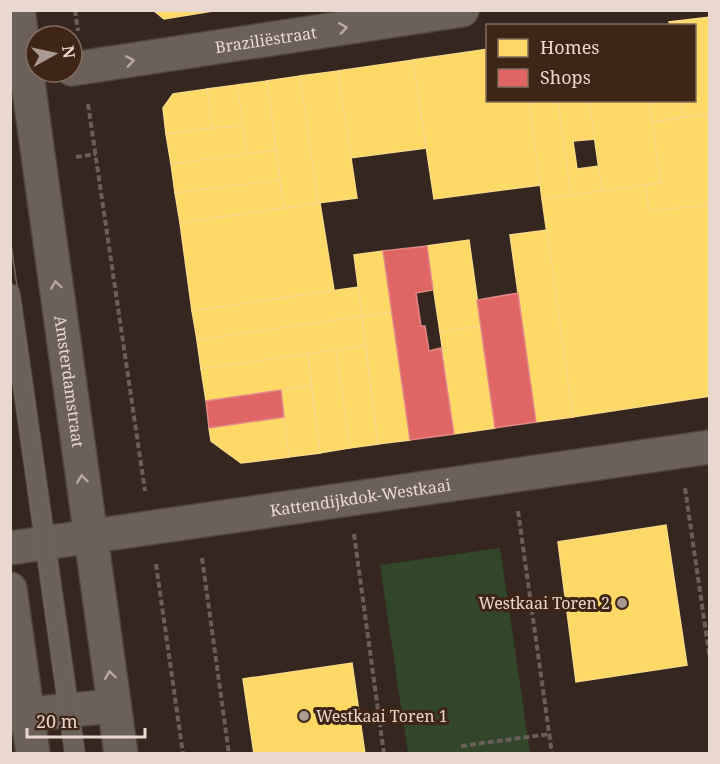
<svg xmlns="http://www.w3.org/2000/svg" width="720" height="764" font-family="'Noto Serif',serif">
<rect width="100%" height="100%" fill="#35271f"/>
<path fill="#324729" d="M500 548 530 753H408L380 565Z"/>
<g fill="#ffd966" stroke="#f9d985" stroke-width="1.5">
<path d="M153 10H219L164 19Z"/>
<path d="M710 17V114L683 117 680 100H694V26H670L669 22Z"/>
<path d="M488 49V100H529L541 185 434 199 413 60Z"/>
<path d="M413 60 426 148 350 158 338 71Z"/>
<path d="M338 71 357 198 318 203 300 76Z"/>
<path d="M300 76 318 203 284 208 267 81Z"/>
<path d="M267 81 276 150 247 154 237 85Z"/>
<path d="M237 85 243 125 212 128 207 89Z"/>
<path d="M207 89 212 128 166 134 163 108 173 94Z"/>
<path d="M529 100H558L571 195 542 199Z"/>
<path d="M558 100H589L595 139 573 141 577 169 599 166 602 191 571 195Z"/>
<path d="M589 100H649L661 183 602 191Z"/>
<path d="M649 100H680L683 117 652 122Z"/>
<path d="M710 114V205L649 211 645 185 661 183 652 122Z"/>
<path d="M243 125 247 154 171 164 166 134Z"/>
<path d="M276 150 280 180 175 193 171 164Z"/>
<path d="M280 180 284 208 180 223 175 193Z"/>
<path d="M645 185 649 211 710 205V396L573 417 542 199Z"/>
<path d="M320 203 334 290 192 311 180 223Z"/>
<path d="M547 230 573 417 536 422 510 235Z"/>
<path d="M469 240 481 326 440 332 427 246Z"/>
<path d="M383 251 392 312 362 316 354 255Z"/>
<path d="M358 287 362 316 197 340 192 311Z"/>
<path d="M392 312 410 440 378 444 362 316Z"/>
<path d="M362 316 365 346 201 369 197 340Z"/>
<path d="M481 326 495 428 454 434 440 332Z"/>
<path d="M365 346 378 444 350 448 336 350Z"/>
<path d="M336 350 350 448 320 453 308 354Z"/>
<path d="M308 354 311 385 206 401 201 369Z"/>
<path d="M311 385 320 453 289 457 281 390Z"/>
<path d="M284 417 289 457 241 463 211 441 209 428Z"/>
<path d="M666 525 687 665 576 682 558 542Z"/>
<path d="M352 663 365 754H254L243 679Z"/>
</g>
<g fill="#e06666" stroke="#e38885" stroke-width="1.5">
<path d="M427 246 433 290 416 293 421 326H425L429 351 441 348 454 434 410 440 383 251Z"/>
<path d="M518 293 536 422 495 428 477 300Z"/>
<path d="M281 390 284 417 209 428 206 401Z"/>
</g>
<g fill="none" stroke-linecap="round" stroke-linejoin="round">
<g stroke="#51453e" stroke-width="22">
<path id="lane" d="M10 294 75 754"/>
</g>
<g stroke="#51453e" stroke-width="36">
<g id="street">
<path id="s1" d="M72 69 462 10"/>
<path id="s2" d="M10 548 710 447"/>
<path d="M10 716 114 706"/>
</g>
</g>
<g stroke="#51453e" stroke-width="36">
<g id="secondary">
<path id="s3" d="M18 10 121 754"/>
<path d="M10 589 33 754"/>
</g>
</g>
<g stroke="#6a5e58" stroke-width="4" stroke-dasharray="6 3" stroke-linecap="butt">
<path d="M75 10 78 31"/>
<path d="M88 104 145 491"/>
<path d="M76 157 96 154"/>
<path d="M685 488 710 660"/>
<path d="M518 511 552 754"/>
<path d="M354 534 384 754"/>
<path d="M202 558 229 754"/>
<path d="M156 564 183 754"/>
<path d="M461 746 550 734"/>
</g>
<use href="#lane" stroke="#6c615a" stroke-width="20"/>
<use href="#street" stroke="#6c615a" stroke-width="33"/>
<use href="#secondary" stroke="#6c615a" stroke-width="33"/>
<g stroke="#70645e" stroke-width="1.5">
<path d="M10 237 83 754"/>
<path d="M10 358 66 754"/>
</g>
</g>
<defs><path id="oneway-chevron" d="M-2-3.5L2.5 0L-2 3.5" fill="none" stroke-width="1.6" stroke-linecap="round" stroke-linejoin="round" transform="scale(1.5)"/></defs>
<g stroke="#b8a8a0">
<use href="#oneway-chevron" transform="translate(343 28) rotate(-9)"/>
<use href="#oneway-chevron" transform="translate(130 61) rotate(-9)"/>
<use href="#oneway-chevron" transform="translate(56 285) rotate(-98)"/>
<use href="#oneway-chevron" transform="translate(82 479) rotate(-98)"/>
<use href="#oneway-chevron" transform="translate(110 675) rotate(-98)"/>
</g>
<g fill="#ab9a91" stroke="#3f2515" stroke-width="2">
<circle cx="622" cy="603" r="6"/>
<circle cx="304" cy="716" r="6"/>
</g>
<g text-anchor="middle" dominant-baseline="central" stroke-width="6" stroke-linejoin="round" paint-order="stroke">
<g font-size="16" fill="#ead8ce" stroke="#3f2515">
<text stroke="none"><textPath href="#s1" startOffset="196">Braziliëstraat</textPath></text>
<text stroke="none"><textPath href="#s3" startOffset="375">Amsterdamstraat</textPath></text>
<text stroke="none"><textPath href="#s2" startOffset="354">Kattendijkdok-Westkaai</textPath></text>
</g>
<g font-size="16" fill="#ead8ce" stroke="#3f2515" text-anchor="end">
<text x="610" y="603">Westkaai Toren 2</text>
<text x="316" y="716" text-anchor="start">Westkaai Toren 1</text>
</g>
</g>
<rect width="720" height="764" fill="none" stroke="#ead8ce" stroke-width="24"/>
<rect x="486" y="24" width="210" height="78" fill="#3f2515" stroke="#836d5f" stroke-width="1.5"/>
<rect x="498" y="39" width="30" height="18" fill="#ffd966" stroke="#836d5f" stroke-width="1.5"/>
<text x="540" y="54" font-size="18" fill="#ead8ce">Homes</text>
<rect x="498" y="69" width="30" height="18" fill="#e06666" stroke="#836d5f" stroke-width="1.5"/>
<text x="540" y="84" font-size="18" fill="#ead8ce">Shops</text>
<g transform="translate(54 54) rotate(82)"><circle r="28" fill="#3f2515" stroke="#836d5f" stroke-width="1.5"/>
<path d="M0-4.5L10 22L0 15L-10 22Z" fill="#ab9a91"/>
<text y="-9" font-size="16" font-weight="bold" text-anchor="middle" fill="#ead8ce">N</text>
</g>
<path d="M27 728v9h118v-9" fill="none" stroke="#ead8ce" stroke-width="3"/>
<text x="36" y="728" font-size="18" fill="#ead8ce" stroke="#3f2515" stroke-width="4.5" paint-order="stroke">20 m</text>
</svg>
